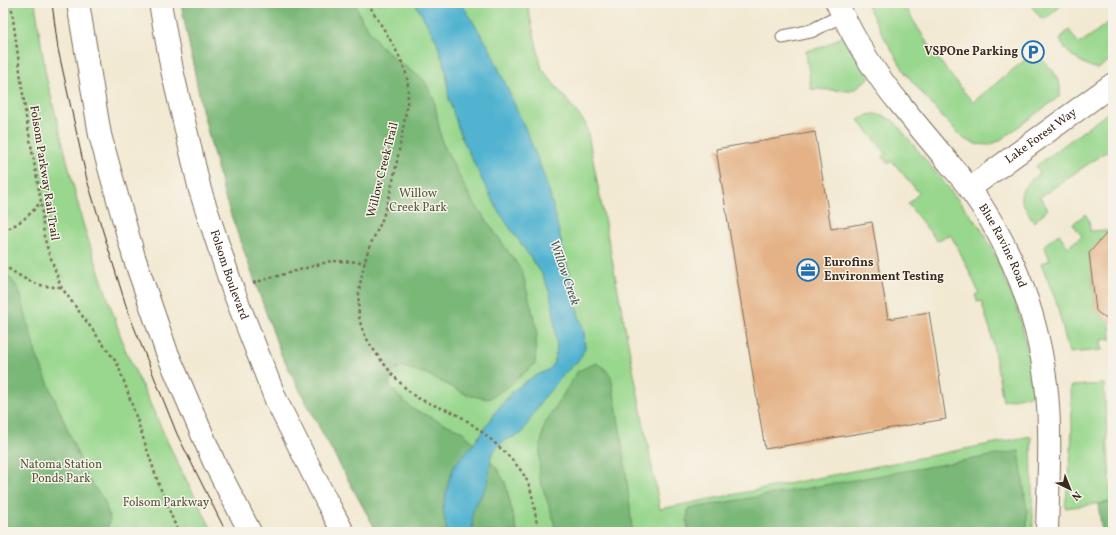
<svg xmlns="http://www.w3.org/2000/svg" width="1116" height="535" font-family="Vollkorn,serif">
<rect width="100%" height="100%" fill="#f7f3e8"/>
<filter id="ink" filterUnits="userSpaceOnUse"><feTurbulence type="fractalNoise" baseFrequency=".025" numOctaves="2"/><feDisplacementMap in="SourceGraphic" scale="8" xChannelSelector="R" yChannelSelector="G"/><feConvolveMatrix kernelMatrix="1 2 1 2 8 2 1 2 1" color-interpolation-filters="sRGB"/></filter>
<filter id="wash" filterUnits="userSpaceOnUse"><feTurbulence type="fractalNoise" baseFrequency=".012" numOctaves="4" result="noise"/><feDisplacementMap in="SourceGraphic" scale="16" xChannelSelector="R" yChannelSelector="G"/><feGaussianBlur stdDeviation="0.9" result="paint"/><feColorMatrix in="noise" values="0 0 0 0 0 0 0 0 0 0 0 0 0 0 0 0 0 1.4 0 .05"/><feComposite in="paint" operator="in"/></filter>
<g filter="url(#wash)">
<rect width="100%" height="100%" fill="#f2e9d2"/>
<g fill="#98d78d" stroke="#6a8056">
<path d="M3 3H35L46 76 83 224 125 349 176 460 213 532H3Z"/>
<path d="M181 3H527L542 69 586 124 660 509 1031 436 1033 532H377L324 436 281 354 225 198 202 109Z"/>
<path d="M866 3H903C923 38 946 72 973 102L1026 59 1036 57 1043 60 1054 72 1060 85V96L999 141 989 145 976 144 964 139 944 119 906 74 884 37Z"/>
<path d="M1033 3H1065L1045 19 1041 18 1032 7Z"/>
<path d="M1113 19V58L1097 69C1083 64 1066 55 1060 40L1063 35 1069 30 1079 44Z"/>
<path d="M843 36 870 77 855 89 850 91 811 89 806 51 823 47Z"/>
<path d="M1113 109V147L1040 197 1048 209 1034 222C1017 196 1015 192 1040 173L1036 166Z"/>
<path d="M875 114 886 117 895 122 980 227 994 252 1020 316 1030 362 1032 395 1003 401 991 332 981 301 978 302 975 295 979 293C970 272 961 253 950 234L937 241 908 204 919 193 892 161 888 164 883 157 886 153 858 120 868 115Z"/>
<path d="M1085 214 1089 220 1090 231 1106 230 1107 234 1089 253 1096 311 1110 323 1111 339 1101 340 1102 350 1069 353 1056 301 1041 263 1050 260 1044 245 1059 234 1068 247 1082 236 1073 224Z"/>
<path d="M1104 384 1111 502 1065 508 1071 454 1072 429 1071 386Z"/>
</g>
<g fill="#7ab878" stroke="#5a714b">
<path d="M181 3H355L362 20 379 44 395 59 424 80 434 99 442 142 470 197 522 271 537 330 535 364 506 388 489 399 467 395 427 374 403 367 393 370 389 384 397 395 413 409 463 432 496 467 505 482 517 532H377L324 436 281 354 225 198 202 109Z"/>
<path d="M3 272 11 279 19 290 36 354 88 479 104 500 110 519 107 528 103 532H3Z"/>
<path d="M596 363 603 367 611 376 621 435 630 506 632 532H556L553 518 539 477 540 450 544 425 578 371Z"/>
<path d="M1019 451 1027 511V532H689L687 521 688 509Z"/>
<path d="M1111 502 1113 504V532H1102L1098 504Z"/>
</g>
<path fill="#51b3d0" stroke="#466e77" d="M415 3H461L489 47 529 137 541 168 550 194 579 316 584 332 585 348 580 359 565 373 543 399 521 434 505 440 494 451 491 456 488 483 473 510 472 521 474 532H447L443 508 449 480 455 464 476 441 497 410 513 391 531 378 548 370 553 365 557 349 554 315 550 293 542 274 499 212 483 182 461 136 449 100 446 71 436 40Z"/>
<g id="blocks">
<g fill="#e4b286">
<path d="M815 132 831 229 872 222 888 319 929 312 946 419 765 449 716 149Z"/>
<path d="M1113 226V324L1096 311 1089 253Z"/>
</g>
</g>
</g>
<g filter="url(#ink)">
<use href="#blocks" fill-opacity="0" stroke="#7b6d5d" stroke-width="1"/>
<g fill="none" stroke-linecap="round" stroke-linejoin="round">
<g stroke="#7b6d5d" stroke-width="15">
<path id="service" d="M783 37 811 31 843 15"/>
</g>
<g stroke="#7b6d5d" stroke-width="24">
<g id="minor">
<path id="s1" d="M970 188 1113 84"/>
</g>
</g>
<g stroke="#7b6d5d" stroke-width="24">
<g id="tertiary">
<path id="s2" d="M837 3C854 39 875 74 901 105 917 125 933 144 949 163 956 172 964 180 970 189 1012 247 1037 313 1046 384 1052 433 1048 483 1047 532"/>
</g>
</g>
<g stroke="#7b6d5d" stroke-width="24">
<g id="primary">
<path d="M78 3 100 135 134 257 166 350 214 462 250 532"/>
<path id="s3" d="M160 3 172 70 200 190 233 290 276 400 326 500 343 532"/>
</g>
</g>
<g stroke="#7b6d5d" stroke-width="2.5" stroke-dasharray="3 3" stroke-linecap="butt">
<path d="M11 3 26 117 41 201 44 236 47 247 61 287 117 363 126 387 159 485 178 532"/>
<path d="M368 3C380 25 402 54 407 78 410 97 405 116 402 134 397 162 392 190 383 217 379 229 372 239 368 251 361 273 354 307 362 328 368 347 400 386 416 397 428 404 441 407 454 413 473 422 515 458 525 477 534 493 535 514 538 532"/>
<path d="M3 231C19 224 31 215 41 201"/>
<path d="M3 265C23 278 36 288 61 287"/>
<path d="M253 283 331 261 365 262"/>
</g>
<use href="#service" stroke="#fff" stroke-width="13"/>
<use href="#minor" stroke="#fff" stroke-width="22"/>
<use href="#tertiary" stroke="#fff" stroke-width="22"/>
<use href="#primary" stroke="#fff" stroke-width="22"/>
<path stroke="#3b2a1e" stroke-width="1" d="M52 3 58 49 87 180 128 312 177 434 226 532"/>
</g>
</g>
<defs>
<g id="parking-ring" transform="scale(1.15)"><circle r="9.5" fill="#f7f3e8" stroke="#1f6fb2" stroke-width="1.5"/><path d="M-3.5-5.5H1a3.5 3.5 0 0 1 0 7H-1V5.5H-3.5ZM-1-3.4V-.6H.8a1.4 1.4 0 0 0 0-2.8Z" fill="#1f6fb2"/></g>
<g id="office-ring" transform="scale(1.15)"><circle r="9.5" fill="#f7f3e8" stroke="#1f6fb2" stroke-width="1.5"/><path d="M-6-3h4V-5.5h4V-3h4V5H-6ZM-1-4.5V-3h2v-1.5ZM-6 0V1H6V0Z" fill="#1f6fb2"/></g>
</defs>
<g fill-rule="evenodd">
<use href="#parking-ring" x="1033" y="52"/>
<use href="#office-ring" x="808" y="270"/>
</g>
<g text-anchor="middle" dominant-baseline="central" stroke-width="3" stroke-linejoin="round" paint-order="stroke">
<g font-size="12" font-weight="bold" fill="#3b2a1e" stroke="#f7f3e8" text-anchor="end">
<text x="1018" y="52">VSPOne Parking</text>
<text x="824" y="263" text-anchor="start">Eurofins<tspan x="824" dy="14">Environment Testing</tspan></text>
</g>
<g font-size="12" fill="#3b2a1e" stroke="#f7f3e8">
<text stroke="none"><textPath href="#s1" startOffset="88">Lake Forest Way</textPath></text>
<text transform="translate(383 170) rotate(-76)">Willow Creek Trail</text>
<text transform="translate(44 173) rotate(81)">Folsom Parkway Rail Trail</text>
<text stroke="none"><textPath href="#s2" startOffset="295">Blue Ravine Road</textPath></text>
<text stroke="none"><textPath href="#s3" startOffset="281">Folsom Boulevard</textPath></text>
</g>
<g font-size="12" fill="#52553a" stroke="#f7f3e8">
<text x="418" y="194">Willow<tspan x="418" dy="14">Creek Park</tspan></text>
<text x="61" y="465">Natoma Station<tspan x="61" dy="14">Ponds Park</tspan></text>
<text x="166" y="503">Folsom Parkway</text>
</g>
<g font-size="13" font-style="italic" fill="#435a5c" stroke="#f7f3e8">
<text transform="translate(564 273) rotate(71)">Willow Creek</text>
</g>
</g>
<rect width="1116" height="535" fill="none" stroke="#f7f3e8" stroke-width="16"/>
<g transform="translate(1070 489) rotate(137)" stroke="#f7f3e8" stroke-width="3" paint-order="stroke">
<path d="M0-3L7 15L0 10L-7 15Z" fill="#3b2a1e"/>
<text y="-6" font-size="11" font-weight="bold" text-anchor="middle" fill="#3b2a1e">N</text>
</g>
</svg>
